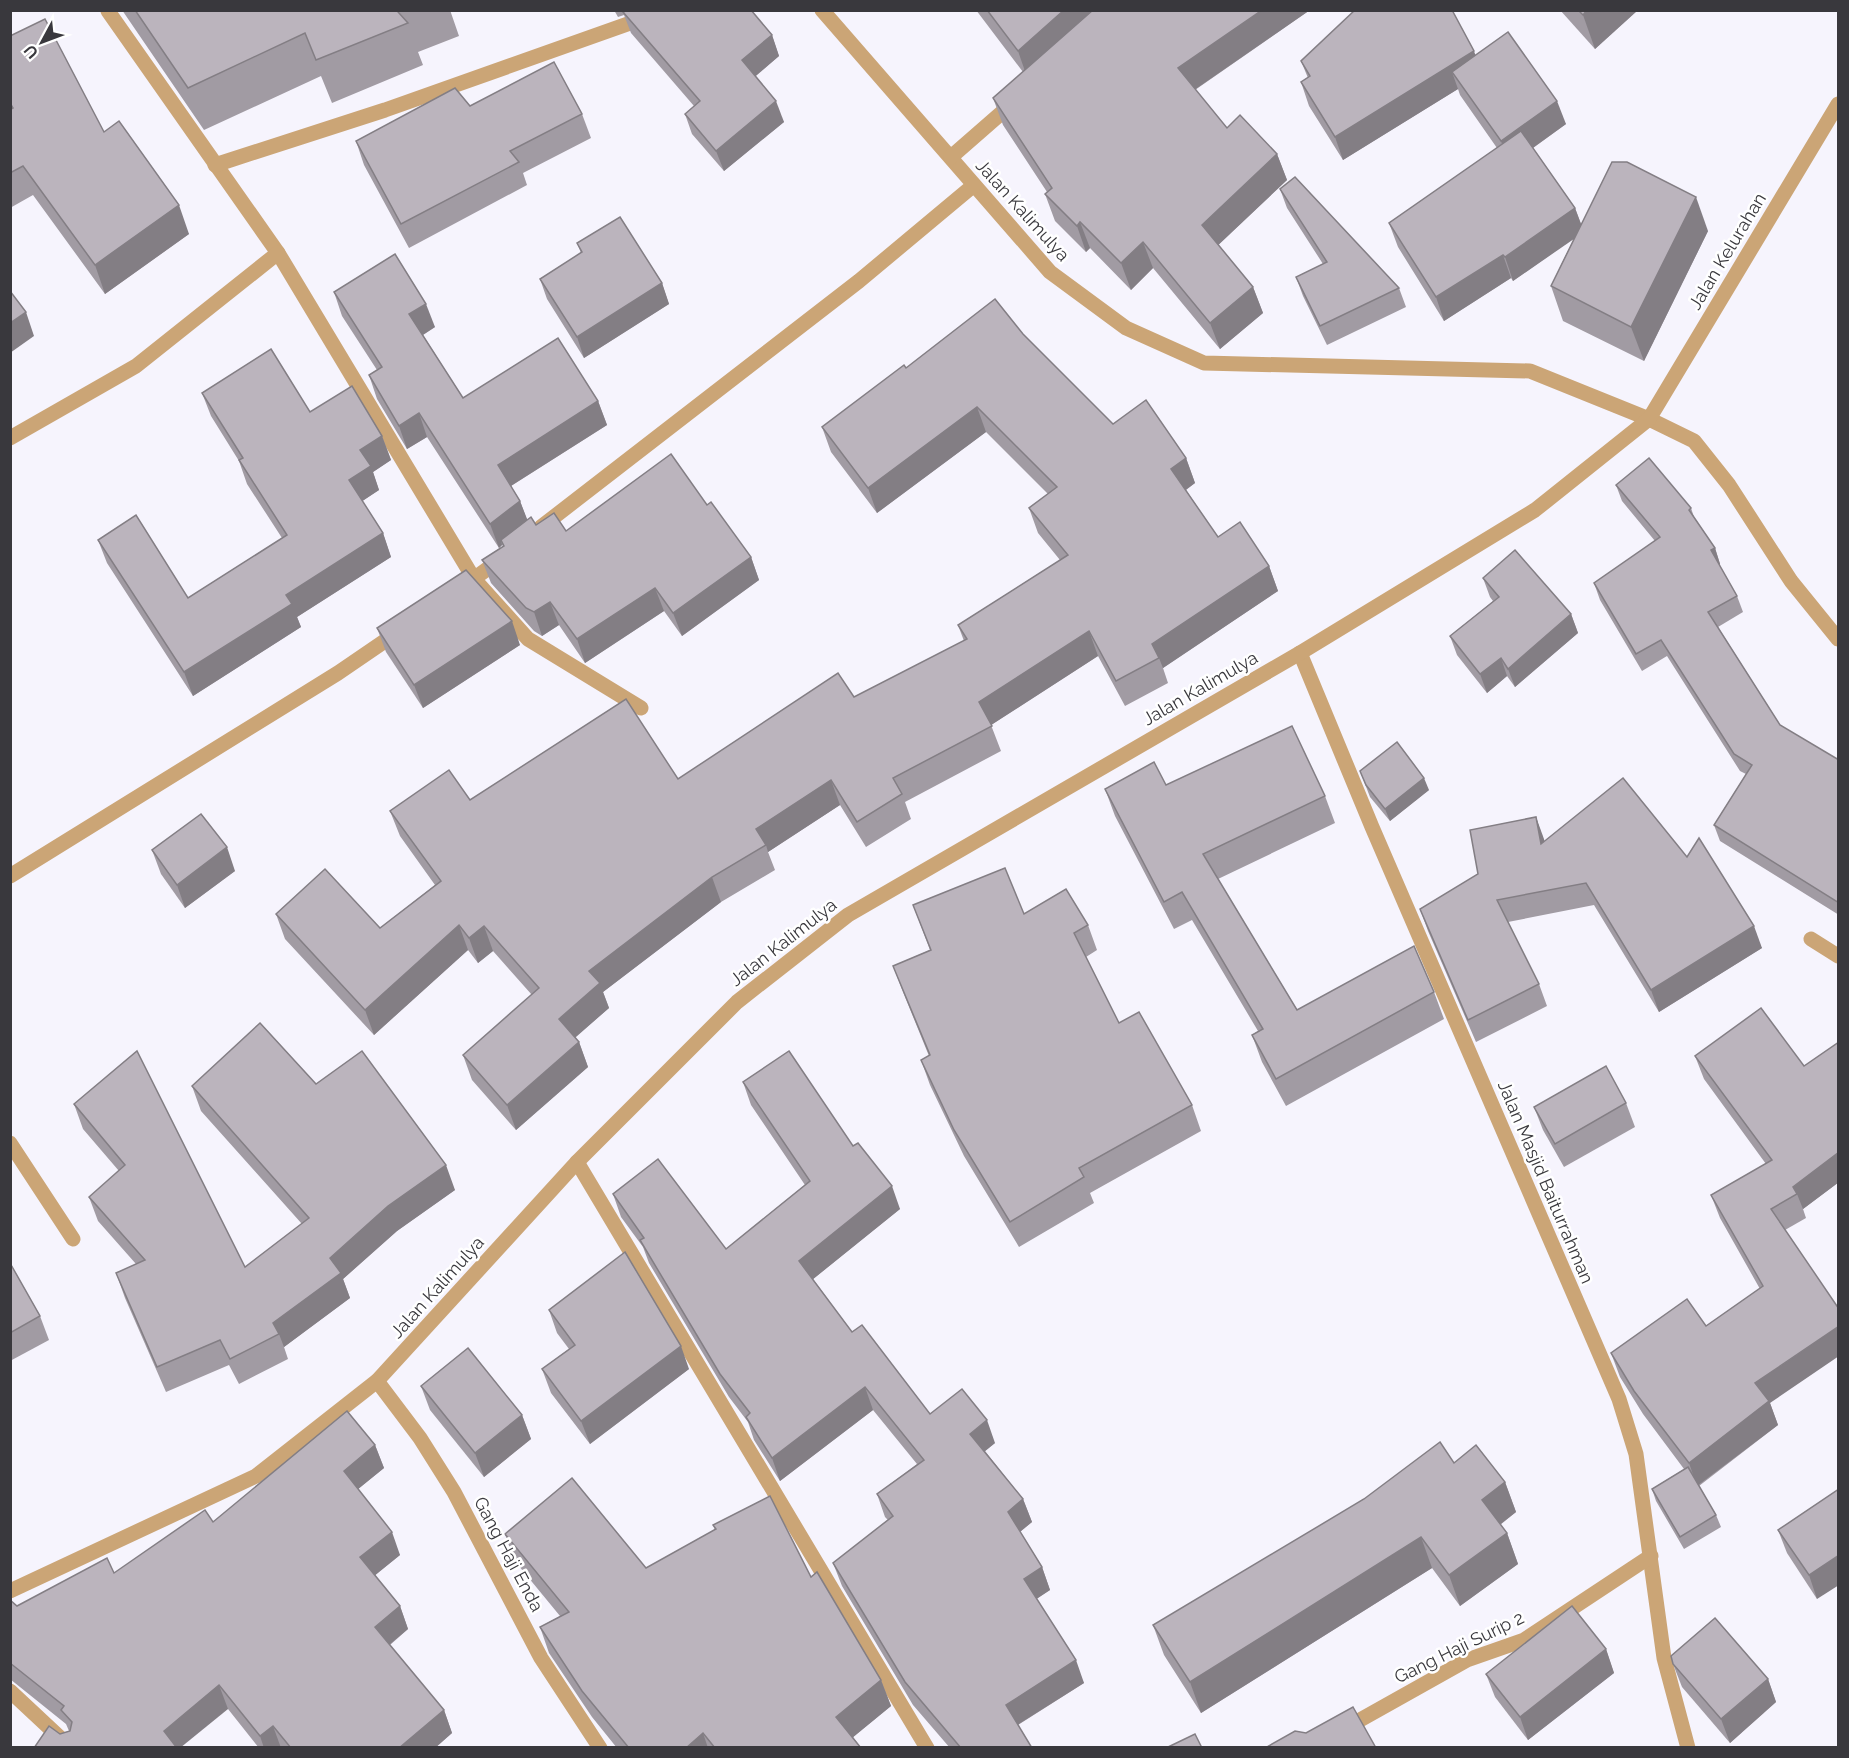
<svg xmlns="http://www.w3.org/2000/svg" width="1849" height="1758" font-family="Raleway,sans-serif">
<rect width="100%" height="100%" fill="#f6f4fd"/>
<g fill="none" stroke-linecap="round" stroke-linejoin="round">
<g stroke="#cba576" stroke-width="15">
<path d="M822 10 1050 272 1126 328 1204 363 1530 371 1649 419 1694 441 1729 485 1791 581 1838 639"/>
<path d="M108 11 278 253"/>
<path d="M951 157 1014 102"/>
<path d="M215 165 385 110 667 10"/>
<path d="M10 438 136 366 278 253 474 579 528 639 641 708"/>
<path d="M541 527 859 281 974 185"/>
<path d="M457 591 501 559"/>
<path d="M1300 653 1372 827 1619 1399 1636 1454 1664 1658 1688 1748"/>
<path d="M10 876 338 673 398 632"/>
<path d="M1811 939 1838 956"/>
<path d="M10 1143 73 1239"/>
<path d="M577 1162 927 1748"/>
<path d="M377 1381 420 1438 454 1492 541 1658 600 1748"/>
<path d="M10 1591 256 1476 377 1381 577 1162 737 1002 848 915 1300 653 1535 510 1649 419 1838 104"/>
<path d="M10 1691 71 1748"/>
<path d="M1310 1748 1467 1660 1524 1640 1651 1556"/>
</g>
</g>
<g fill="#a19ba3">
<path d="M122 10H450L459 36 418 52 423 65 332 103 321 76 204 130Z"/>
<path d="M614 10H751L772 35 779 56 755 76 784 122 724 171 692 134 685 114 694 106 631 33 624 15 618 17Z"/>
<path d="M976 10H1310L1195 90 1227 128 1277 154 1287 180 1218 245 1253 287 1263 313 1220 349 1153 268 1131 290 1090 248 1086 252 1055 221 1045 194 1047 192 1003 125 993 98 1023 72Z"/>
<path d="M1560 10H1638L1595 49Z"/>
<path d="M10 36 104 132 189 234 105 294 33 195 10 208Z"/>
<path d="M1475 55 1566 124 1533 148 1575 208 1581 224 1708 231 1644 361 1563 321 1551 286 1574 238 1513 281 1511 278 1444 321 1398 247 1389 223 1497 148 1460 95 1458 89 1343 160 1309 106 1301 82 1308 78 1301 61Z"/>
<path d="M470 106 582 114 591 138 523 173 527 185 409 248 364 165 356 141Z"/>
<path d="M1280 189 1399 288 1406 307 1327 345 1303 296 1296 277 1323 264 1287 208Z"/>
<path d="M577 243 662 283 669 304 584 358 547 299 540 279 581 253Z"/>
<path d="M334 292 435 327 423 335 463 398 598 401 607 425 511 486 520 501 527 520 536 525 566 531 707 505 751 557 759 580 682 636 664 611 585 663 559 625 542 636 534 631 491 583 482 560 503 546 502 545 499 548 427 437 407 449 377 399 369 375 377 370 342 316Z"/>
<path d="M1023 334 1113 424 1186 458 1195 483 1186 490 1218 537 1269 566 1278 591 1163 668 1168 683 1125 706 1098 656 991 725 1001 751 905 802 911 819 866 847 840 805 768 852 775 870 721 902 603 992 609 1008 575 1037 579 1042 588 1067 516 1130 472 1080 463 1055 532 995 493 951 478 963 468 950 374 1035 285 939 276 914 380 928 435 885 400 836 390 811 470 800 678 779 854 697 964 641 958 625 1060 560 1038 533 1029 508 1048 494 986 432 877 513 831 452 822 427 906 368Z"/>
<path d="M202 393 310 412 382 436 391 460 373 472 379 490 362 501 383 533 391 557 297 617 301 627 193 696 107 563 98 540 188 598 282 538 247 484 239 461 211 416Z"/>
<path d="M1616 485 1691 508 1694 517 1715 548 1720 564 1719 565 1737 596 1743 612 1718 627 1780 725 1839 760V915L1720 841 1714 825 1746 774 1740 771 1667 656 1642 671 1600 600 1594 583 1655 541 1622 501Z"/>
<path d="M1483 578 1571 614 1578 633 1515 687 1507 676 1487 693 1457 655 1450 636 1493 601 1490 597Z"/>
<path d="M377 628 520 645 423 708 386 652Z"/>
<path d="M1360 771 1429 790 1390 821 1370 797Z"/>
<path d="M1166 785 1325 796 1335 823 1218 879 1297 1010 1434 992 1444 1019 1286 1106 1262 1062 1252 1035 1258 1031 1192 920 1174 929 1115 816 1105 789Z"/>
<path d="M1536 817 1544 842 1687 857 1762 948 1659 1012 1594 905 1508 922 1539 984 1547 1006 1476 1042 1428 931 1420 909 1478 874Z"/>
<path d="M152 850 235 871 185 908 161 874Z"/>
<path d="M913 905 1024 914 1088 925 1097 950 1086 957 1119 1023 1192 1105 1201 1131 1090 1193 1094 1203 1019 1247 964 1156 930 1085 921 1060 929 1056 903 992 893 966 930 950Z"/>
<path d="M1839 1042V1182L1803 1209 1806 1218 1785 1230 1770 1403 1778 1425 1699 1486 1716 1515 1721 1527 1684 1549 1656 1501 1652 1489 1684 1469 1643 1414 1620 1377 1611 1353 1706 1326 1760 1289 1720 1218 1711 1195 1766 1164 1704 1079 1695 1056 1804 1066Z"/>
<path d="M743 1082 853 1146 900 1209 813 1279 852 1332 930 1414 995 1443 985 1451 1023 1499 1032 1522 1020 1532 1042 1567 1050 1590 1036 1599 1084 1683 1018 1725 1032 1748H950L913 1705 842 1586 833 1563 888 1520 885 1517 877 1494 917 1464 873 1410 780 1481 754 1440 748 1422 729 1397 649 1263 643 1247 621 1217 613 1194 726 1249 805 1185 751 1105Z"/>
<path d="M316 1084 455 1190 397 1231 343 1279 350 1298 284 1347 288 1359 239 1384 229 1365 166 1392 125 1298 116 1273 136 1264 98 1221 89 1197 119 1171 83 1129 74 1104 245 1267 302 1224 201 1111 192 1086Z"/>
<path d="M1626 1103 1635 1127 1564 1167 1543 1130 1534 1107Z"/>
<path d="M10 1263 40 1316 49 1340 10 1361Z"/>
<path d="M549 1310 689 1369 590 1444 551 1393 542 1369 569 1349 557 1333Z"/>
<path d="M421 1386 522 1415 531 1439 484 1477 430 1410Z"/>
<path d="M375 1445 384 1468 358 1489 400 1555 375 1575 400 1606 408 1629 390 1645 444 1710 452 1733 435 1748H259L228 1709 60 1734 69 1731 66 1724 10 1679V1600L17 1606 114 1573 213 1522Z"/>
<path d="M1454 1463 1505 1482 1516 1512 1500 1525 1507 1533 1518 1564 1460 1606 1432 1568 1201 1713 1164 1655 1153 1625Z"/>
<path d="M1839 1489 1817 1599 1787 1553 1778 1530Z"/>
<path d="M713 1525 811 1577 881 1680 891 1706 853 1737 861 1748H617L592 1717 549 1653 540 1627 560 1616 514 1560 505 1534 646 1568 715 1530Z"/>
<path d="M1606 1649 1614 1673 1528 1740 1495 1697 1486 1674Z"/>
<path d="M1673 1664 1768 1679 1776 1702 1730 1743 1682 1687Z"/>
</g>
<g fill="#837e84">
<path d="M1064 10H1104L1027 77 1018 51Z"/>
<path d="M1262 10H1310L1187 95 1178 68Z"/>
<path d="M1587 10H1638L1595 49 1583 15Z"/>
<path d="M772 35 779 56 750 81 742 60Z"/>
<path d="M1474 51 1482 74 1452 72 1458 89 1343 160 1335 137Z"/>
<path d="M776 101 784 122 724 171 716 151Z"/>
<path d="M1557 101 1566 124 1509 165 1501 141Z"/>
<path d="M1277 154 1287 180 1212 251 1202 225Z"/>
<path d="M1696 197 1708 231 1644 361 1631 327Z"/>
<path d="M179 205 189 234 105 294 95 265Z"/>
<path d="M1575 208 1584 232 1513 281 1505 257Z"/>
<path d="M1080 222 1090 248 1086 252 1077 226Z"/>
<path d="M1143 242 1153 268 1131 290 1121 263Z"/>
<path d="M1503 255 1511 278 1444 321 1436 297Z"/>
<path d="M662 283 669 304 584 358 577 337Z"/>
<path d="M1253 287 1263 313 1220 349 1210 323Z"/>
<path d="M426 304 435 327 418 338 409 314Z"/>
<path d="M26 312 34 336 10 353V323Z"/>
<path d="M598 401 607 425 506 489 498 465Z"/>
<path d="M977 407 986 432 877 513 868 488Z"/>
<path d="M419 413 427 437 407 449 399 426Z"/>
<path d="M382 436 391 460 373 472 379 490 358 504 349 480 360 450Z"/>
<path d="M1186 458 1195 483 1180 494 1171 469Z"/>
<path d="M520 501 529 524 501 540 502 545 499 548 490 524Z"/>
<path d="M383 533 391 557 297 617 301 627 193 696 184 672 286 595Z"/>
<path d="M1715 548 1720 564 1717 567 1711 550Z"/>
<path d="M751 557 759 580 682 636 673 613Z"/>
<path d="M1269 566 1278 591 1163 668 1159 658 1152 644Z"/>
<path d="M655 588 664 611 585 663 577 639Z"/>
<path d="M550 602 559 625 542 636 534 612Z"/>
<path d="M1571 614 1578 633 1515 687 1508 669Z"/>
<path d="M512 621 520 645 423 708 414 685Z"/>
<path d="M1089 631 1098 656 988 727 979 702Z"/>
<path d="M1501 658 1507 676 1487 693 1480 674Z"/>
<path d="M1424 778 1429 790 1390 821 1385 809Z"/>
<path d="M831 780 840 805 768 852 766 845 756 829Z"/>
<path d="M1536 817 1544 839 1549 866 1541 844Z"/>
<path d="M227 847 235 871 185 908 177 885Z"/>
<path d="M712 877 721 902 603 992 609 1008 568 1044 559 1019 589 971Z"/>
<path d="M459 925 468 950 374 1035 365 1010Z"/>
<path d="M484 926 493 951 478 963 469 938Z"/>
<path d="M1754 926 1762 948 1659 1012 1651 990Z"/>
<path d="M579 1042 588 1067 516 1130 507 1105Z"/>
<path d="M1839 1152V1182L1803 1209 1797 1194 1793 1187Z"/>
<path d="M446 1165 455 1190 397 1231 343 1279 350 1298 284 1347 279 1334 273 1323 330 1258 388 1206Z"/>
<path d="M892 1186 900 1209 807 1284 799 1261Z"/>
<path d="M1839 1326V1356L1770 1403 1778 1425 1697 1486 1689 1463 1755 1383Z"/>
<path d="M681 1346 689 1369 590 1444 581 1421Z"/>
<path d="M865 1387 873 1410 780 1481 772 1458Z"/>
<path d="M522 1415 531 1439 484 1477 475 1453Z"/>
<path d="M987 1420 995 1443 979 1456 970 1434Z"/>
<path d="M375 1445 384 1468 352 1494 344 1471Z"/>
<path d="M1505 1482 1516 1512 1493 1530 1482 1500Z"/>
<path d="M1023 1499 1032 1522 1016 1535 1008 1512Z"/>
<path d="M392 1532 400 1555 368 1581 360 1557Z"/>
<path d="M1507 1533 1518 1564 1460 1606 1449 1575Z"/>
<path d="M1421 1537 1432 1568 1201 1713 1190 1682Z"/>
<path d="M1839 1555V1585L1817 1599 1809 1575Z"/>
<path d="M1042 1567 1050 1590 1032 1602 1024 1579Z"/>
<path d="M400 1606 408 1629 383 1650 375 1627Z"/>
<path d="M1606 1649 1614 1673 1528 1740 1520 1717Z"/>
<path d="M1076 1660 1084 1683 1014 1727 1006 1705Z"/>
<path d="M1768 1679 1776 1702 1730 1743 1721 1719Z"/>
<path d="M881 1680 891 1706 846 1743 836 1717Z"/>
<path d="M219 1685 228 1709 180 1748H170L164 1731Z"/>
<path d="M444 1710 452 1733 435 1748H399Z"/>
<path d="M273 1726 281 1748H264L260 1736Z"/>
<path d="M703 1733 708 1748H686Z"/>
</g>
<g fill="#bbb4bd" stroke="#837e84" stroke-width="1.5">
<path d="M135 10H401L398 12 408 23 316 60 305 33 188 88Z"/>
<path d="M628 10H751L772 35 742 60 776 101 716 151 685 114 700 101 623 12Z"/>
<path d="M987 10H1064L1018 51Z"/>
<path d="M1093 10H1262L1178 68 1227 128 1240 115 1277 154 1202 225 1253 287 1210 323 1143 242 1121 263 1080 222 1077 226 1045 194 1052 188 993 98Z"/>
<path d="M1355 10H1452L1474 51 1335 137 1301 82 1310 76 1301 61Z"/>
<path d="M1578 10H1587L1583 15Z"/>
<path d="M45 19 104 132 119 121 179 205 95 265 23 166 10 173V110L13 108 10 103V36Z"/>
<path d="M1508 32 1557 101 1501 141 1452 72Z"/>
<path d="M554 62 582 114 510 151 519 162 401 224 356 141 455 88 470 106Z"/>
<path d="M1521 131 1575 208 1505 257 1503 255 1436 297 1389 223Z"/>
<path d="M1612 162H1627L1696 197 1631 327 1551 286Z"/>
<path d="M1295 177 1399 288 1320 326 1296 277 1327 262 1280 189Z"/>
<path d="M620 217 662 283 577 337 540 279 582 252 577 243Z"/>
<path d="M395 254 426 304 409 314 463 398 558 338 598 401 498 465 520 501 490 524 419 413 399 426 369 375 382 367 334 292Z"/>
<path d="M10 291 26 312 10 323Z"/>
<path d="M995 299 1023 334 1113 424 1146 400 1186 458 1171 469 1218 537 1240 522 1269 566 1152 644 1159 658 1116 681 1089 631 979 702 992 726 893 778 902 794 857 822 831 780 756 829 766 845 712 877 589 971 600 983 559 1019 579 1042 507 1105 463 1055 539 988 484 926 469 938 459 925 365 1010 276 914 325 869 380 928 441 881 390 811 449 770 470 800 626 699 678 779 838 673 854 697 967 639 958 625 1068 555 1029 508 1057 487 977 407 868 488 822 427 904 365 906 368Z"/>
<path d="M271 349 310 412 352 386 382 436 360 450 371 466 349 480 383 533 286 595 292 604 184 672 98 540 136 515 188 598 287 535 239 460 243 458 202 393Z"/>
<path d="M671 454 707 505 711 502 751 557 673 613 655 588 577 639 550 602 534 612 526 608 482 560 504 546 501 540 531 517 536 525 554 513 566 531Z"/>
<path d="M1649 458 1691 508 1689 510 1715 548 1711 550 1737 596 1708 612 1780 725 1839 760V903L1714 825 1752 765 1734 754 1661 640 1636 654 1594 583 1660 537 1616 485Z"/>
<path d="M1515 550 1571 614 1508 669 1501 658 1480 674 1450 636 1499 597 1483 578Z"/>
<path d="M466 570 512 621 414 685 377 628Z"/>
<path d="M1292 726 1325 796 1203 854 1297 1010 1414 946 1434 992 1276 1079 1252 1035 1263 1029 1182 892 1164 902 1105 789 1154 762 1166 785Z"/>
<path d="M1397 742 1424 778 1385 809 1366 785 1360 771Z"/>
<path d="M1623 778 1687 857 1699 838 1754 926 1651 990 1586 883 1497 900 1539 984 1468 1020 1420 909 1478 874 1470 830 1536 817 1541 844Z"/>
<path d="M201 814 227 847 177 885 152 850Z"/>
<path d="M1005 868 1024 914 1066 889 1088 925 1074 933 1119 1023 1139 1012 1192 1105 1079 1168 1084 1177 1010 1222 954 1130 921 1060 930 1055 893 966 931 950 913 905Z"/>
<path d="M1761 1008 1804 1066 1839 1042V1152L1793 1187 1797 1194 1771 1209 1839 1309V1326L1755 1383 1769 1401 1689 1463 1634 1391 1611 1353 1687 1299 1706 1326 1763 1286 1711 1195 1772 1160 1695 1056Z"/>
<path d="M260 1023 316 1084 362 1051 446 1165 388 1206 330 1258 341 1273 273 1323 279 1334 230 1359 220 1340 157 1367 116 1273 145 1260 89 1197 125 1165 74 1104 137 1051 245 1267 309 1218 192 1086Z"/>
<path d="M789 1051 853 1146 858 1143 892 1186 799 1261 852 1332 862 1325 930 1414 962 1389 987 1420 970 1434 1023 1499 1008 1512 1042 1567 1024 1579 1076 1660 1006 1705 1032 1748H961L905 1682 833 1563 893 1516 877 1494 924 1460 865 1387 772 1458 746 1417 750 1413 720 1374 640 1240 644 1238 613 1194 658 1159 726 1249 810 1181 743 1082Z"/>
<path d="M1606 1066 1626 1103 1555 1144 1534 1107Z"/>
<path d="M625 1252 681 1346 581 1421 542 1369 575 1345 549 1310Z"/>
<path d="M10 1263 40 1316 10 1333Z"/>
<path d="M468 1348 522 1415 475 1453 421 1386Z"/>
<path d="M347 1411 375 1445 344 1471 392 1532 360 1557 400 1606 375 1627 444 1710 399 1748H291L273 1726 260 1736 219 1685 164 1731 177 1748H34L49 1726 60 1734 70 1731 72 1722 61 1710 64 1706 10 1663V1600L17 1606 107 1558 114 1573 205 1510 213 1522Z"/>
<path d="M1440 1442 1454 1463 1476 1445 1505 1482 1482 1500 1507 1533 1449 1575 1421 1537 1190 1682 1153 1625 1364 1499Z"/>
<path d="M1688 1467 1716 1515 1680 1537 1652 1489Z"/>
<path d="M572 1478 646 1568 716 1529 713 1525 770 1496 811 1577 817 1572 881 1680 836 1717 861 1748H715L703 1733 686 1748H629L582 1691 540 1627 569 1612 505 1534Z"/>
<path d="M1839 1489V1555L1809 1575 1778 1530Z"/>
<path d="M1572 1606 1606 1649 1520 1717 1486 1674Z"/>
<path d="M1715 1618 1768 1679 1721 1719 1673 1664 1671 1656Z"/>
<path d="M1353 1707 1376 1748H1265L1295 1731 1306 1733Z"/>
<path d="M1195 1734 1202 1748H1166Z"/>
</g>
<g text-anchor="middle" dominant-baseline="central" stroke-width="5" stroke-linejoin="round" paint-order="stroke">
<g font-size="18" fill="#39383d" stroke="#fff">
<text transform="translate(1023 210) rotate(48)">Jalan Kalimulya</text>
<text transform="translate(1727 251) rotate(-59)">Jalan Kelurahan</text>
<text transform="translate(1200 688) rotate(-30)">Jalan Kalimulya</text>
<text transform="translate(783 942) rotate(-38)">Jalan Kalimulya</text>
<text transform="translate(1546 1182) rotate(67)">Jalan Masjid Baiturrahman</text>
<text transform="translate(437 1287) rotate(-48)">Jalan Kalimulya</text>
<text transform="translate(509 1554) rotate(62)">Gang Haji Enda</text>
<text transform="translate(1459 1647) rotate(-26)">Gang Haji Surip 2</text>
</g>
</g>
<rect width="1849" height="1758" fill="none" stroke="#39383d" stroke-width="24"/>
<g transform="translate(42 42) rotate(229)" stroke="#ffffff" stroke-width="4.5" paint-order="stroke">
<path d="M0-4.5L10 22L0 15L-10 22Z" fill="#39383d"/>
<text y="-9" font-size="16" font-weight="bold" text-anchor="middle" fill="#39383d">U</text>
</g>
</svg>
